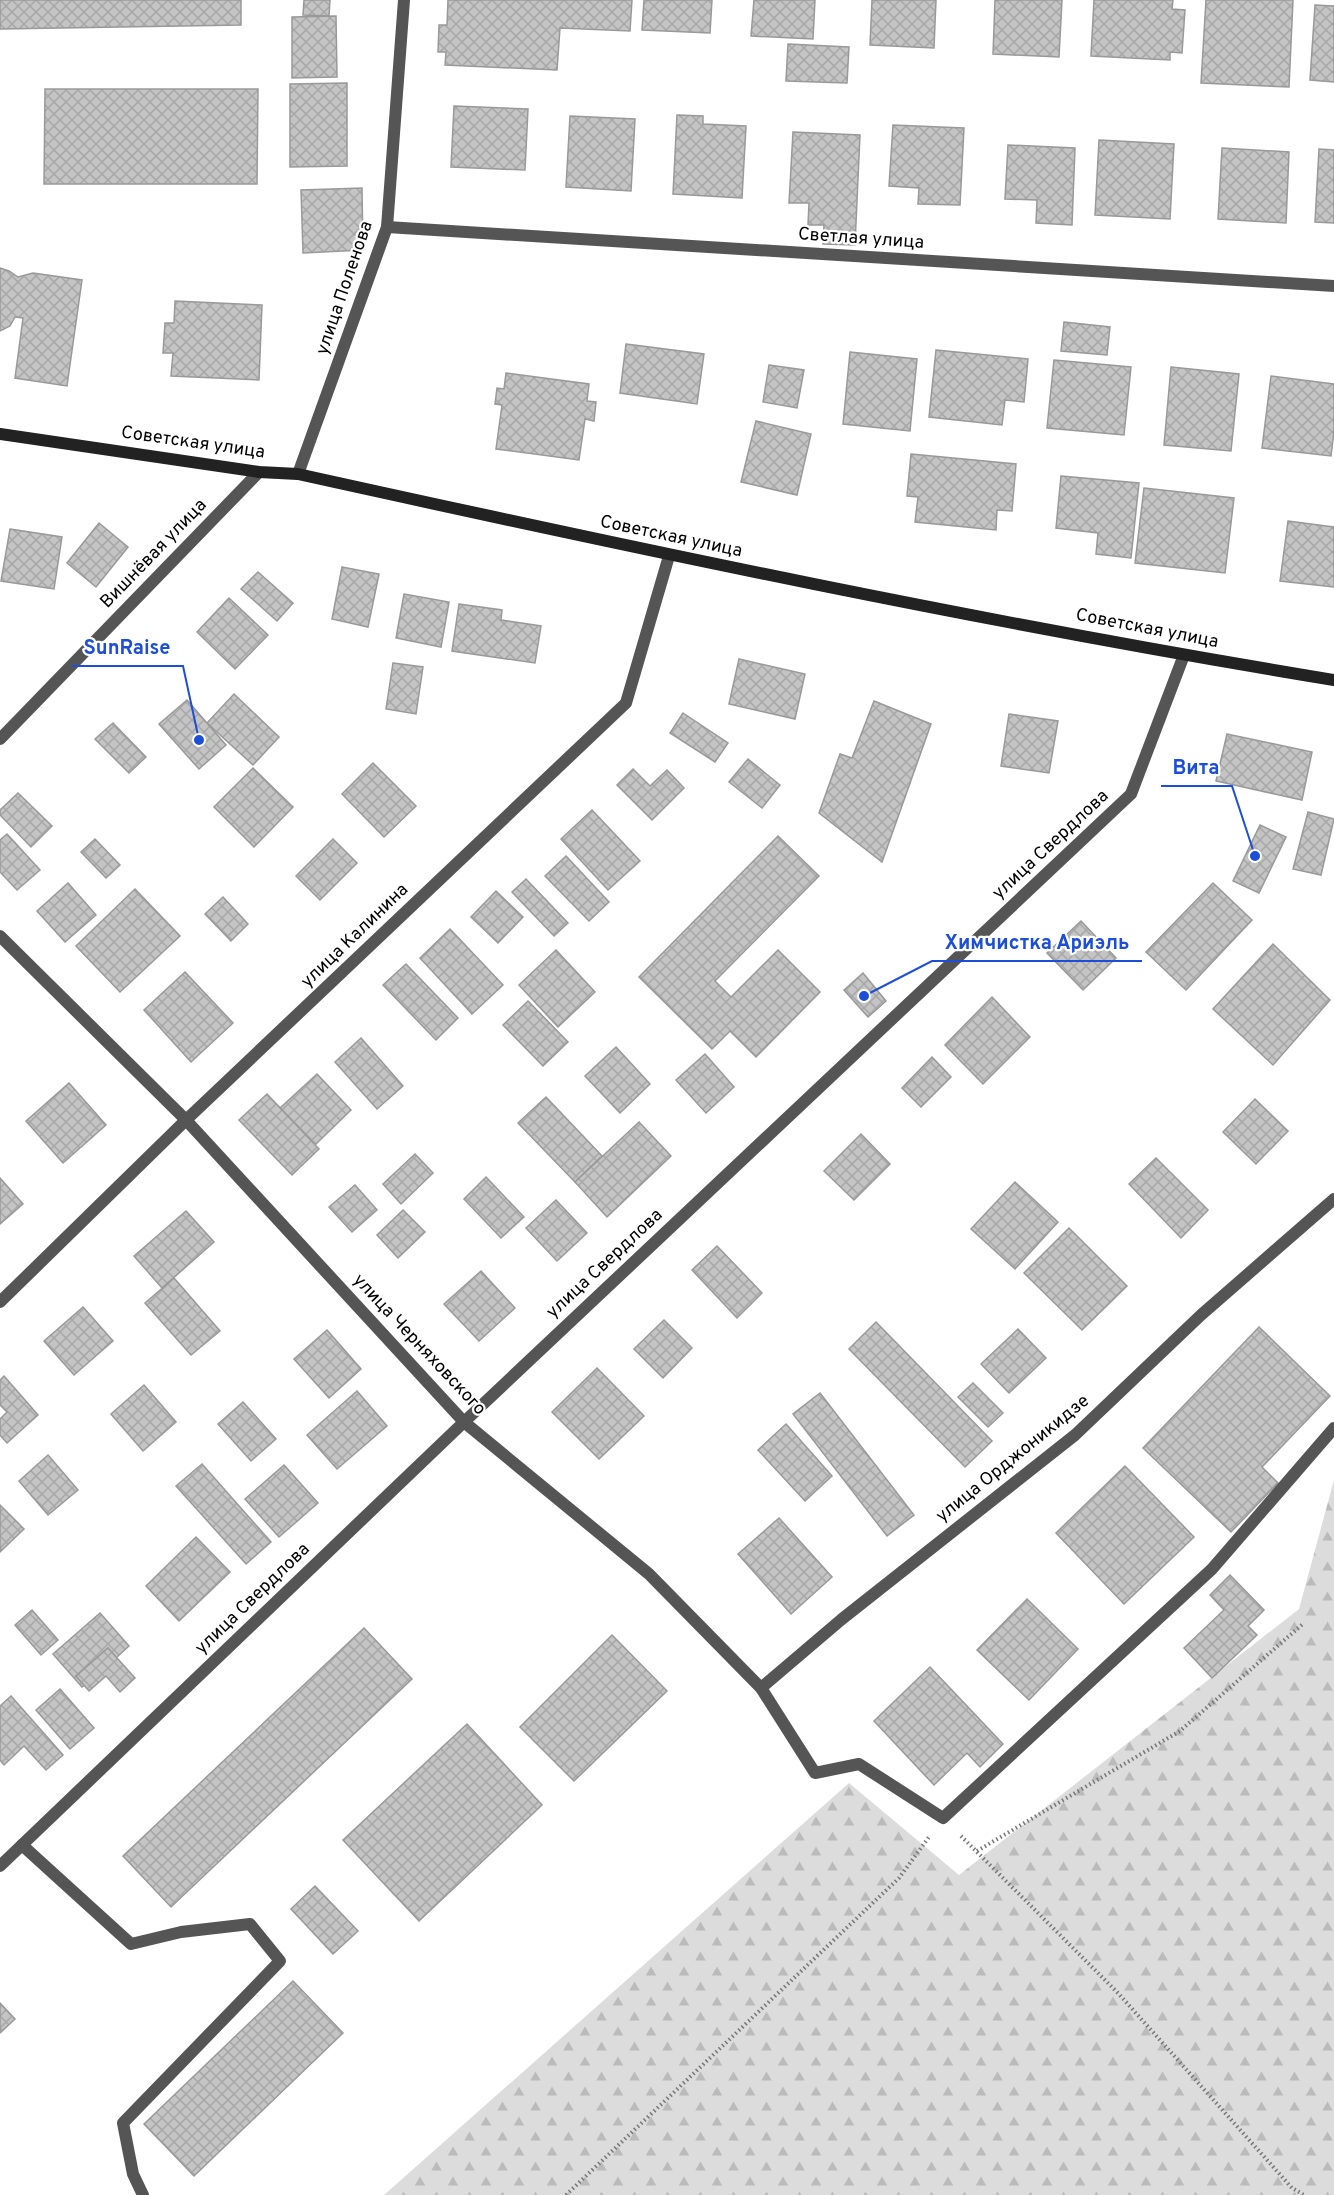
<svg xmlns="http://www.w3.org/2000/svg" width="1334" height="2195" font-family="Overpass,sans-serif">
<defs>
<pattern id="forest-firs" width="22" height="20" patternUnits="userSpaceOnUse" patternTransform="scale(1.5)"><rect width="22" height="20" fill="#dcdcdc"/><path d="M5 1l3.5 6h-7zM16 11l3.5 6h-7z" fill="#bbb"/></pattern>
<pattern id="building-cross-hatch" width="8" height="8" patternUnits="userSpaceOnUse" patternTransform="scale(1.5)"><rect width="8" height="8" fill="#c4c4c4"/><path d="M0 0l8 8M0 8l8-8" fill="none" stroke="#a7a7a7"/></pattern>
</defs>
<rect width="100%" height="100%" fill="#fff"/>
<path fill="url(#forest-firs)" d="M1334 1480V2195H384L849 1783 959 1875 1299 1609Z"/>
<g fill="url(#building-cross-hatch)" stroke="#999" stroke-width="1.5">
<path d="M0 0H241V25L0 29Z"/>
<path d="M304 0H330L329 16 303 15Z"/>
<path d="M448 0H632L630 31 560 28 557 70 445 65 446 52H438L439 25H447Z"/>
<path d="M644 0H712L710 33 642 30Z"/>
<path d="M754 0H815L813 39 751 36Z"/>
<path d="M872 0H936L934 48 870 45Z"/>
<path d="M995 0H1062L1059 57 993 54Z"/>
<path d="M1094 0H1173L1172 9 1185 10 1182 53 1170 52V60L1091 56Z"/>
<path d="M1206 0H1293L1289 87 1201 83Z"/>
<path d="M1315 5 1334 6V82L1310 80Z"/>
<path d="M336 16 337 77 292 78V17Z"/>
<path d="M788 44 849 47 847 83 786 81Z"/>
<path d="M347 83V166L290 167V84Z"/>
<path d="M45 89H258L257 184H44Z"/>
<path d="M454 106 528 109 525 170 451 167Z"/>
<path d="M677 115 703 116V124L746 126 742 198 673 194Z"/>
<path d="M570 116 635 119 631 191 566 187Z"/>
<path d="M893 125 964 128 960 205 918 204 919 188 889 186Z"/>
<path d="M793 132 860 135 855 245 823 244 824 225H808L809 203H789Z"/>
<path d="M1099 140 1174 144 1170 219 1095 215Z"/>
<path d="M1008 145 1075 148 1072 225 1036 223 1037 200 1005 199Z"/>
<path d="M1222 148 1289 152 1286 223 1218 219Z"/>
<path d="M1319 149 1334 150V223L1315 222Z"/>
<path d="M362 188 363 250 303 253 301 190Z"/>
<path d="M0 268 9 271 18 277 33 273 82 280 67 386 15 378 23 318 15 317 10 326 0 331Z"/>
<path d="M175 301 262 305 259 380 171 376 173 353H163L165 323H174Z"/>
<path d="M1064 322 1110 327 1107 355 1061 351Z"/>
<path d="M626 344 704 354 697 404 620 393Z"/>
<path d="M936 350 1028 359 1024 402 1005 400 1002 425 929 417Z"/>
<path d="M850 352 917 359 910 431 843 424Z"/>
<path d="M1054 360 1131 367 1124 435 1047 428Z"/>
<path d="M769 365 804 370 797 408 763 402Z"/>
<path d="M1171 367 1239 374 1231 451 1164 445Z"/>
<path d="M506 373 589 384 587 401 596 402 594 421 585 419 579 460 496 449 502 405 495 404 497 388 504 389Z"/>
<path d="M1271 376 1334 384V431L1331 456 1262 448Z"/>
<path d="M756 421 811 434 797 495 741 482Z"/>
<path d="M911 454 1016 464 1012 511 997 510 996 530 915 522 918 497 907 496Z"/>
<path d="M1061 476 1139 483 1131 558 1096 554 1098 533 1056 528Z"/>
<path d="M1144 488 1234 498 1225 573 1135 563Z"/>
<path d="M1288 521 1334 527V587L1280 581Z"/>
<path d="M99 523 128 547 96 587 67 563Z"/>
<path d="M10 529 62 537 54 589 1 581Z"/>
<path d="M342 567 379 574 368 627 332 619Z"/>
<path d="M258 572 293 603 277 621 241 589Z"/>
<path d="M404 594 449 602 441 647 396 638Z"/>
<path d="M229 598 268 635 235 669 197 632Z"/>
<path d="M459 604 502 610 501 620 541 626 535 663 452 651Z"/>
<path d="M739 659 805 674 795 719 729 704Z"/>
<path d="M393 663 423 667 416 714 386 709Z"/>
<path d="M234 694 279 737 253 765 207 723Z"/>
<path d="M187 700 226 745 199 769 159 724Z"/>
<path d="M874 701 931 724 882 862 819 813 840 754 852 758Z"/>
<path d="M683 713 728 743 715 762 670 733Z"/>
<path d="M1009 714 1058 721 1049 773 1001 766Z"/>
<path d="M113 723 146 757 129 773 95 739Z"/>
<path d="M1227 734 1312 752 1302 800 1216 781Z"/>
<path d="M748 759 780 785 762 808 729 782Z"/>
<path d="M373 763 416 806 384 837 342 794Z"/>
<path d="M253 768 293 807 254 847 214 807Z"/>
<path d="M633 769 650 786 667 770 684 788 652 820 617 785Z"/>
<path d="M18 793 52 826 31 847 0 815V810Z"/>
<path d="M592 810 640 861 608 890 561 839Z"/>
<path d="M1308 812 1334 819 1321 875 1293 869Z"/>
<path d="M1260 825 1286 837 1259 893 1233 881Z"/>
<path d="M7 834 40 870 17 890 0 872V840Z"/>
<path d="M778 836 819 876 715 981 731 997 778 950 820 992 756 1057 730 1031 712 1049 639 977Z"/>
<path d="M95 839 120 865 106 878 81 852Z"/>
<path d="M333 839 357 863 320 900 296 876Z"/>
<path d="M566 856 609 902 589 921 545 876Z"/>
<path d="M526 879 568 923 554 936 512 892Z"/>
<path d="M68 883 96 915 65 942 37 911Z"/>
<path d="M1213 883 1252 920 1186 990 1146 952Z"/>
<path d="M135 889 180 936 120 992 76 946Z"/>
<path d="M496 891 523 917 498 943 471 917Z"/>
<path d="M223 897 248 924 231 941 205 914Z"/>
<path d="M1081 921 1116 958 1083 990 1047 953Z"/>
<path d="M450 929 503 985 472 1014 420 958Z"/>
<path d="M1273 944 1330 1000 1273 1065 1213 1009Z"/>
<path d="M556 950 595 992 558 1027 519 985Z"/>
<path d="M406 964 458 1018 436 1040 383 985Z"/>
<path d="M185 972 233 1023 191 1062 144 1010Z"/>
<path d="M863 973 886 1001 868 1017 844 990Z"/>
<path d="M992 997 1030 1037 983 1084 945 1045Z"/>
<path d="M528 1001 568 1042 543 1066 503 1025Z"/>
<path d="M361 1038 403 1086 377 1109 335 1062Z"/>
<path d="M616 1047 650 1084 620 1113 585 1076Z"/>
<path d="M705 1054 734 1087 706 1113 676 1080Z"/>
<path d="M932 1057 951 1077 921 1107 902 1088Z"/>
<path d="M317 1074 351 1110 315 1145 280 1108Z"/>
<path d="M69 1083 106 1125 63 1163 26 1121Z"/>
<path d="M267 1094 319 1149 292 1175 239 1120Z"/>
<path d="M546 1097 602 1156 575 1182 518 1123Z"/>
<path d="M1255 1099 1288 1131 1256 1164 1223 1132Z"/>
<path d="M639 1122 671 1156 607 1217 575 1182Z"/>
<path d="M861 1134 890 1164 854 1200 824 1171Z"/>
<path d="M415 1154 433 1173 401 1204 383 1184Z"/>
<path d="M1156 1158 1208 1210 1181 1238 1129 1184Z"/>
<path d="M486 1177 524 1217 501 1238 464 1199Z"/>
<path d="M0 1178 23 1204 0 1224Z"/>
<path d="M1015 1182 1058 1222 1015 1269 971 1229Z"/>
<path d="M355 1185 377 1210 352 1232 329 1207Z"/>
<path d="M556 1200 587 1233 557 1261 526 1228Z"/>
<path d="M403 1210 425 1232 398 1258 377 1235Z"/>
<path d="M186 1211 214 1242 162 1288 134 1256Z"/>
<path d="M1069 1228 1127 1286 1082 1330 1024 1273Z"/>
<path d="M717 1246 762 1293 737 1318 692 1270Z"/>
<path d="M481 1271 515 1308 479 1341 444 1304Z"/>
<path d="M174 1278 220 1331 191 1355 145 1303Z"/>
<path d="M83 1307 113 1341 74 1375 44 1341Z"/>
<path d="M664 1320 692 1348 663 1378 634 1349Z"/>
<path d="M876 1322 992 1441 965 1467 849 1349Z"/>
<path d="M1259 1327 1330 1396 1262 1467 1278 1483 1231 1532 1143 1448Z"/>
<path d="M1018 1329 1046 1358 1009 1393 981 1364Z"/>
<path d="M327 1330 361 1369 329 1398 294 1359Z"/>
<path d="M597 1368 644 1416 599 1459 552 1412Z"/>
<path d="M4 1376 38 1415 7 1443 0 1435V1419L7 1412 0 1405V1380Z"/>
<path d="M973 1383 1003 1413 988 1427 958 1397Z"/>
<path d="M144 1385 176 1422 143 1451 111 1414Z"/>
<path d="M357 1391 387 1426 337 1469 307 1435Z"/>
<path d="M820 1393 914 1515 887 1536 793 1414Z"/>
<path d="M243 1402 276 1439 251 1461 218 1424Z"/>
<path d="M786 1424 832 1476 805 1501 758 1450Z"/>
<path d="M48 1455 78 1490 48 1515 19 1481Z"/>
<path d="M202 1464 271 1542 246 1564 176 1486Z"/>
<path d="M284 1465 318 1503 279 1537 245 1499Z"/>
<path d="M1125 1466 1194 1537 1124 1604 1056 1533Z"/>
<path d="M0 1505 24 1529 0 1552Z"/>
<path d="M779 1518 832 1577 791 1614 738 1554Z"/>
<path d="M196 1537 230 1572 179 1621 146 1586Z"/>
<path d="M1230 1575 1264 1610 1248 1626 1257 1635 1212 1678 1184 1648 1224 1610 1210 1595Z"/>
<path d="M1027 1599 1078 1649 1029 1700 977 1650Z"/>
<path d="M32 1610 58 1640 41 1655 15 1625Z"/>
<path d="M100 1613 129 1646 116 1658 108 1648 76 1676 85 1685 82 1687 53 1654Z"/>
<path d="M364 1628 412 1679 171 1907 123 1856Z"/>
<path d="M612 1635 667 1691 574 1781 520 1727Z"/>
<path d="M108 1648 135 1678 120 1692 106 1676 89 1691 76 1676Z"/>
<path d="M930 1667 1003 1744 980 1767 967 1753 934 1785 874 1721Z"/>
<path d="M60 1689 94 1728 70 1749 36 1710Z"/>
<path d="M11 1696 63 1755 46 1770 24 1746 4 1765 0 1760V1706Z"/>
<path d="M467 1724 542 1805 419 1921 343 1840Z"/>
<path d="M315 1886 358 1931 333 1954 291 1909Z"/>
<path d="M293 1981 343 2033 194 2176 144 2124Z"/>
<path d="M0 2003 15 2019 0 2033Z"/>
</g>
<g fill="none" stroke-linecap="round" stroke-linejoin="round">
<g stroke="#777" stroke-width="4" stroke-dasharray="1.5 3" stroke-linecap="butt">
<path d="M961 1836 1118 1993 1292 2188 1304 2195"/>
<path d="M977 1851 1180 1731 1304 1623"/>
<path d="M566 2195 899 1878 929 1837"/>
</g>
<g stroke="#555" stroke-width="12">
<path d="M387 227 1334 286"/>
<path d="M298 474 387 227 404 0"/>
<path d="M0 739 259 472"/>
<path d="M0 936 186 1120 464 1422 649 1574 761 1688 815 1773 859 1764 943 1818 1212 1569 1334 1428"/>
<path d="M0 1302 186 1120 626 703 669 556"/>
<path d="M761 1688 842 1619 1075 1435 1201 1315 1334 1199"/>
<path d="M22 1845 131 1944 181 1932 250 1924 280 1961 123 2123 133 2174 143 2195"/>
<path d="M0 1866 464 1422 1131 794 1184 655"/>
</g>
<path stroke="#222" stroke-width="12" d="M0 434 259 472 298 474C642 550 986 623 1334 680"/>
</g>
<g text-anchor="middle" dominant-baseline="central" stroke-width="4.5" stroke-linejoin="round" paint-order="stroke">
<g font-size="18" fill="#000" stroke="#fff">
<text transform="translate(861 239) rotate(4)">Светлая улица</text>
<text transform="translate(345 288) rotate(-71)">улица Поленова</text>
<text transform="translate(193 443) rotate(8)">Советская улица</text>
<text transform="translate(671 537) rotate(12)">Советская улица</text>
<text transform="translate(154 554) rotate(-46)">Вишнёвая улица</text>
<text transform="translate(1147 629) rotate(11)">Советская улица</text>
<text transform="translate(1051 845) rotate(-43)">улица Свердлова</text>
<text transform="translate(355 936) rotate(-44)">улица Калинина</text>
<text transform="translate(605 1264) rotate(-43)">улица Свердлова</text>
<text transform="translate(419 1345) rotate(47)">улица Черняховского</text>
<text transform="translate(1013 1459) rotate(-39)">улица Орджоникидзе</text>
<text transform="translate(253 1599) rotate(-44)">улица Свердлова</text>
</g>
</g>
<path fill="none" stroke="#1d4ed8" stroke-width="2" d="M199 740L183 666H72M1255 856L1232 786H1161M864 996L932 961H1142"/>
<g fill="#1d4ed8" stroke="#fff" stroke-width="2">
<circle cx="199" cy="740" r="6"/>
<circle cx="1255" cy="856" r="6"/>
<circle cx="864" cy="996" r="6"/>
</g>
<g font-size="20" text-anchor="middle" font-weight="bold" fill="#1d4ed8" stroke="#fff" stroke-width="4.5" stroke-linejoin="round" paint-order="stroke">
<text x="127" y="654">SunRaise</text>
<text x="1196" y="774">Вита</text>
<text x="1037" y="949">Химчистка Ариэль</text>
</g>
</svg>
